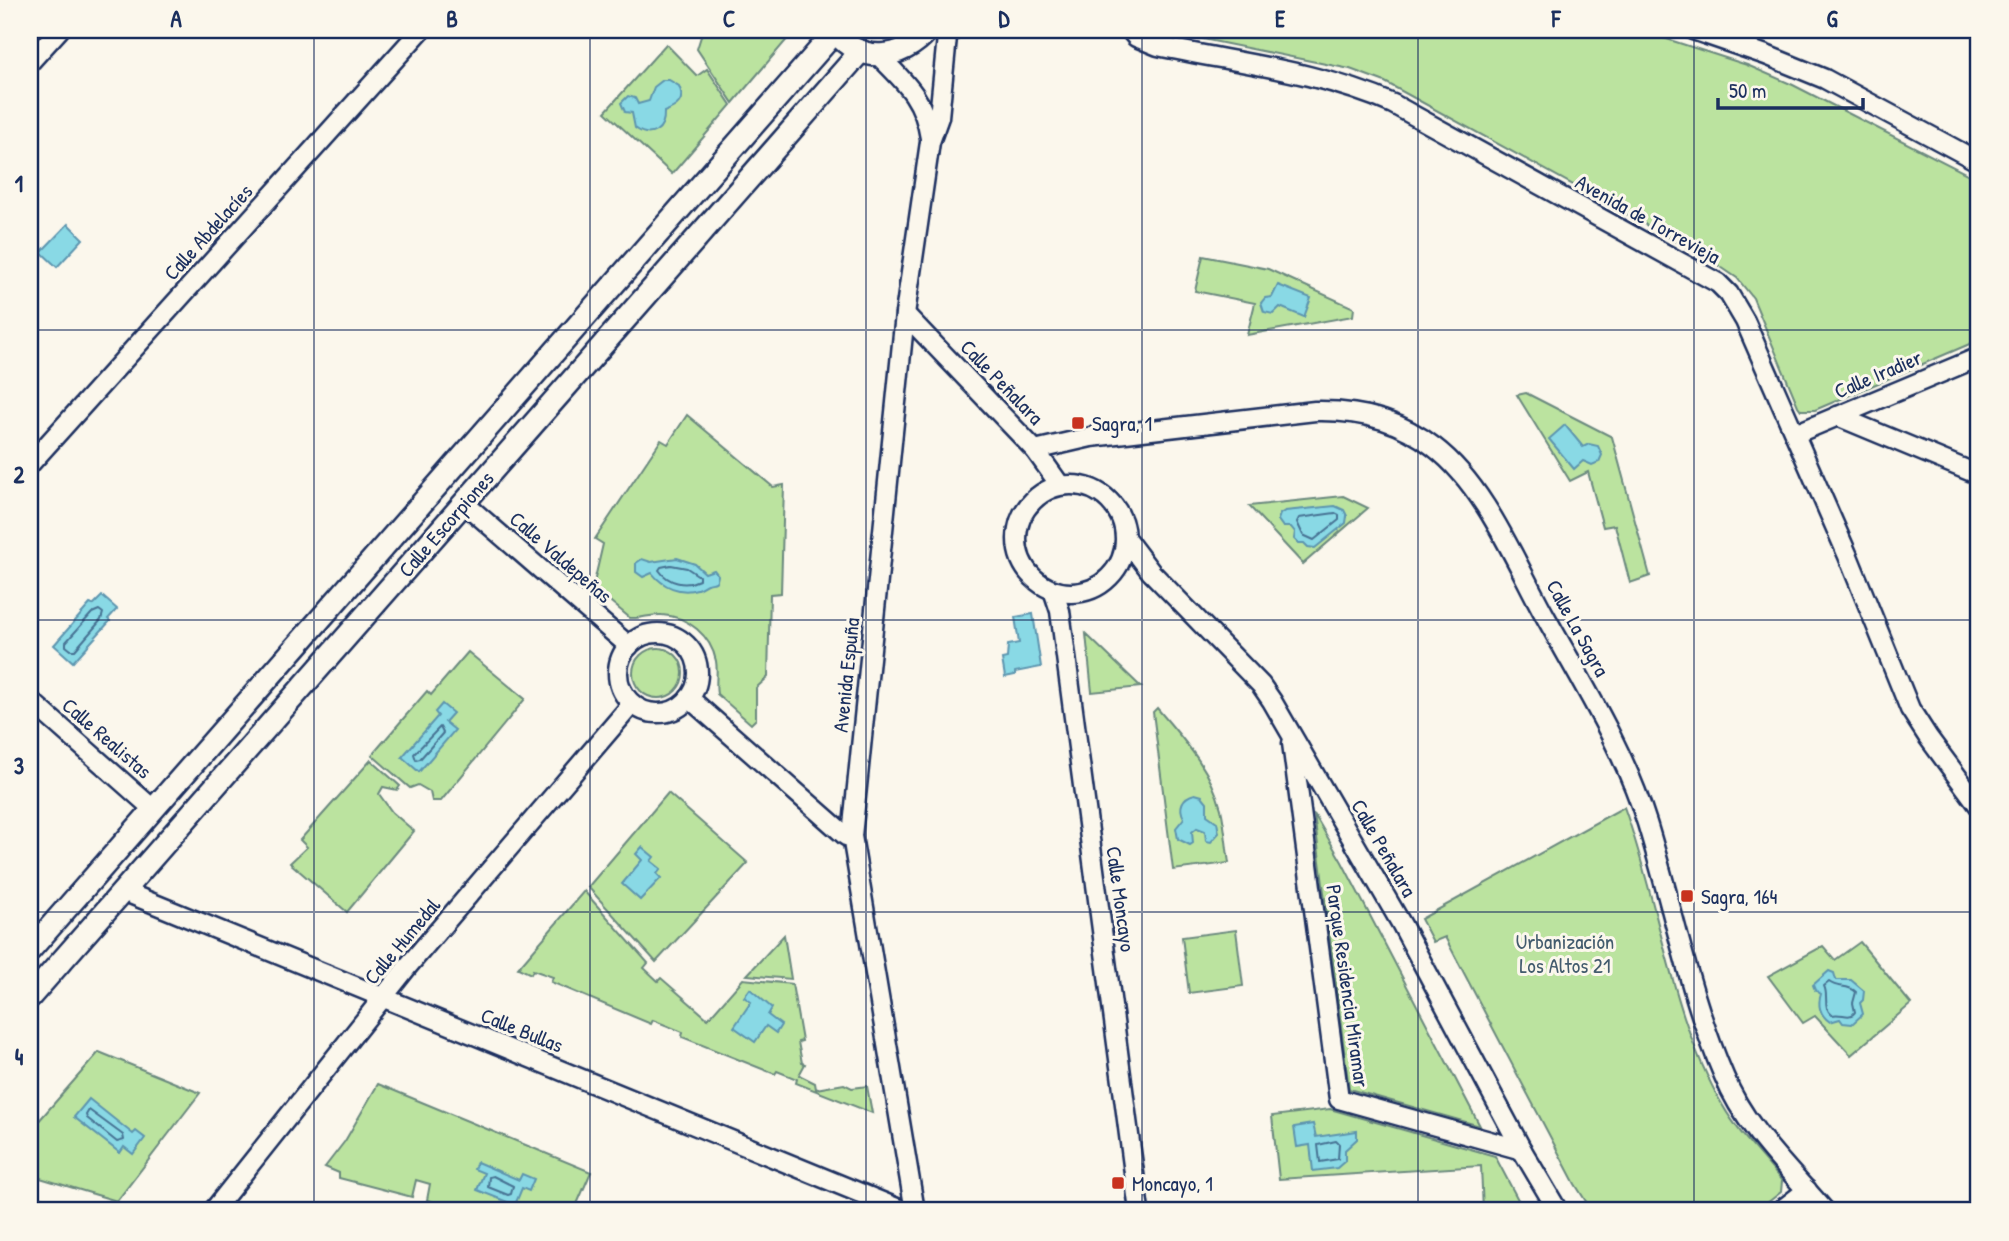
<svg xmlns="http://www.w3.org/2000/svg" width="2009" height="1241" font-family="'Patrick Hand',sans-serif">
<rect width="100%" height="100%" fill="#fbf7ec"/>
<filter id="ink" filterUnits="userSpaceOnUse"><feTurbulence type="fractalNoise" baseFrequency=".0143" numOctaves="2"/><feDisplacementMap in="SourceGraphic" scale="14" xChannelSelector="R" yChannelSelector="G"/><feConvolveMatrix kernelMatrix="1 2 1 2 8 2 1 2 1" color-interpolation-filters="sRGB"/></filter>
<g filter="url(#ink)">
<g fill="#bbe39f" stroke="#6b897e" stroke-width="2">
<path d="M703 30H795L733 103 697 49Z"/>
<path d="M1159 30H1639L1747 65 1793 85 1979 180V340L1815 410H1801L1798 406 1753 298 1737 278 1712 261 1385 82 1350 69Z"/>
<path d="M666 44 697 76 707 69 731 105 672 174 605 112Z"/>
<path d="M1203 256 1268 269 1354 308 1353 316 1247 335 1255 303 1195 291Z"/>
<path d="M1526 393 1612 437 1650 576 1630 583 1615 525 1603 527 1588 472 1570 481 1517 395Z"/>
<path d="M687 415 773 487 784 485 781 593 770 594 768 677 756 688V719L751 724 717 694C715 683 718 672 716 661 711 636 688 616 662 615 651 614 641 619 630 618L593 587 603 544 595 539 661 440 668 444Z"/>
<path d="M1343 496 1368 508 1303 564 1249 506Z"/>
<path d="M1086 634 1141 687 1092 692Z"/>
<circle cx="658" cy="673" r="25"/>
<path d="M468 652 525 699 441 801H432L430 792 418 785 410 788 372 755 427 691 431 695Z"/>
<path d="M1157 708C1183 739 1211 769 1221 809 1225 826 1226 845 1229 863L1173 870 1153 712Z"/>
<path d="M371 760 400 786 397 790 383 787 379 794 392 812 414 831 347 912 290 863 307 847 300 840Z"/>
<path d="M668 793 748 863 656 962 588 887Z"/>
<path d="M1624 807C1660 905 1670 1015 1723 1106 1739 1134 1762 1156 1782 1181L1781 1192 1757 1211H1592L1575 1184 1445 937 1433 942 1421 919Z"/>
<path d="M1314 814 1342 862 1480 1126 1349 1089Z"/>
<path d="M584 891 648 963 644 968 658 981 661 978 708 1019 743 979 792 984 802 1041 798 1042 802 1063 805 1064 799 1075 815 1083 816 1089 844 1084 852 1088 867 1086 872 1113 796 1083 797 1079 777 1071 775 1074 682 1037 683 1032 653 1020 651 1024 551 982 553 977 533 970 531 974 518 968Z"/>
<path d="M1236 930 1243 986 1189 993 1182 937Z"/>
<path d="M784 935 791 979 747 975Z"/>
<path d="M1860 942 1911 1004 1851 1055 1815 1016 1803 1023 1768 976 1823 946 1835 960Z"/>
<path d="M99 1052 200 1093 117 1201 30 1175V1131Z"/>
<path d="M378 1084 591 1172 574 1211H463L427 1200 430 1184 416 1180 412 1197 339 1178V1173L325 1167 345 1141Z"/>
<path d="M1330 1109 1495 1156 1524 1211H1483L1481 1166 1279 1179 1272 1116Z"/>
<path d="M30 1194 86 1211H30Z"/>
</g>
<g fill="#89d9e5" stroke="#5d95af" stroke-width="2">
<path d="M663 80H669L679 86C686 101 677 107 664 112 665 130 651 140 635 128L632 113 625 112 621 103 628 96 635 98 638 104 649 101 654 87Z"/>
<path d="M68 224 83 239 57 267 41 252Z"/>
<path d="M1278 285 1311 298 1304 317 1280 307 1273 314 1264 312 1261 303 1265 298 1272 297Z"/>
<path d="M1565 425 1583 447 1589 444 1598 446 1602 455 1599 462 1592 465 1583 461 1574 469 1549 439Z"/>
<path d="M1335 506 1344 510 1347 516 1346 523 1315 548 1308 547 1304 543H1298L1294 539 1295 532 1291 527H1283L1278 520 1280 514 1285 511Z"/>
<path d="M677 558 695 564 705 573 714 570 718 575C717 584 715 582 707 584 704 585 701 588 697 589 680 594 663 587 652 573L643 577 636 572V563L642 559 651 562Z"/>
<path d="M102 596 117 609 108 619 110 621 73 662 54 645 90 604 93 605Z"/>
<path d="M1033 614 1041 667 1015 672V675L1005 677 1002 659 1007 658 1008 645 1019 643 1015 617Z"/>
<path d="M442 704 453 713 445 722 455 730 419 772 402 757 438 716 435 712Z"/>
<path d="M1195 794 1202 796 1207 802V815L1217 822 1219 833 1211 842 1206 841 1205 831 1197 828 1192 832 1193 843 1190 845 1178 839 1176 828 1184 818C1178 807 1182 797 1195 794Z"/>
<path d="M642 847 654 857 651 861 661 869 657 874 661 878 640 900 622 884 642 860 636 854Z"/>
<path d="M1829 971 1834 973 1836 980H1851L1864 991 1863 1000 1860 1003 1863 1014 1852 1024 1843 1023 1840 1019 1830 1022C1820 1015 1817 1006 1821 994L1815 990 1813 985Z"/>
<path d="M750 989 772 1008 768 1015 781 1025 776 1033 766 1026 755 1042 734 1027 751 1002 744 997Z"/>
<path d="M89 1099 133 1134 136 1131 145 1138 133 1154 124 1147 120 1153 74 1117Z"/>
<path d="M1313 1124 1316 1137 1357 1131V1139L1345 1150V1161L1337 1168 1313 1171 1310 1145 1297 1147 1294 1127Z"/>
<path d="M477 1162 519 1180 522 1174 534 1179 529 1191 522 1188 515 1205 477 1190 484 1173 474 1169Z"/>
</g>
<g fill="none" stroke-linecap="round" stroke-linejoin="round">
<g stroke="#477394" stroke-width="2">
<path d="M1335 513 1339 515V520L1314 540 1303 535 1297 522 1299 518Z"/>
<path d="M671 565 687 568 699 576V580C685 587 668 583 659 570L661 567Z"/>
<path d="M99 610 103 613 101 620 75 650H71L66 646V642L92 613Z"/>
<path d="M440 727 443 733 420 759 416 760 414 754Z"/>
<path d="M1829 982C1838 989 1848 984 1856 992L1853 1003 1855 1012C1850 1020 1841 1012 1832 1015 1822 1007 1829 996 1824 986Z"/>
<path d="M89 1110 123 1135 124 1140 117 1142 87 1118 86 1115Z"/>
<path d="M1336 1141 1339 1144 1338 1159 1320 1162 1318 1145Z"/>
<path d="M493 1176 513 1186 511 1194 508 1195 488 1187 489 1177Z"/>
</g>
<g stroke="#1b2f5e" stroke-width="23">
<g id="minor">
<path d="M1130 30 1136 37 1158 46C1237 63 1319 71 1393 104L1718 283 1729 294 1745 321 1848 556 1910 709 1928 737 1979 806"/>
<path d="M1693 30 1766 55 1825 79 1979 162"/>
<path d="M878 55C905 82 924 98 930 138"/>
<path d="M30 62 59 30"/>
<path d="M905 314 1035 450 1060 485"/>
<path d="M1837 416 1979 475"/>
<path d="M1795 434 1979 357"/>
<path d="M1035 450 1091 437 1315 411C1359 410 1399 419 1434 447 1484 485 1514 559 1544 614 1581 681 1624 749 1647 823 1673 907 1689 995 1724 1076 1745 1128 1789 1169 1825 1211"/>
<path d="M30 464 421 30"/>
<circle cx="1071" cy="539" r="54"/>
<path d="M464 503 629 646"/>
<path d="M1126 539 1151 572 1261 685 1272 701 1402 925 1522 1150 1558 1211"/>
<path d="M1054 593 1060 611 1139 1211"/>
<circle cx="658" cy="673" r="40"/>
<path d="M689 698 846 836H852"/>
<path d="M30 700 153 809"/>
<path d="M1292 743 1339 1099 1522 1150"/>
<path d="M123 891 904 1211"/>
<path d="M213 1211 408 966 632 704"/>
<path d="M915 1211 852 836 905 314 930 142 939 117 947 37 944 30"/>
<path d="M1780 1211 1807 1190"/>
</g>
</g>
<g stroke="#1b2f5e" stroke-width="26">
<g id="tertiary">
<path d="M834 30C859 65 902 61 928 30"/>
<path d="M30 950 835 32"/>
<path d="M30 997 861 51"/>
</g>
</g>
<use href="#minor" stroke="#fbf7ec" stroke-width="18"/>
<use href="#tertiary" stroke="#fbf7ec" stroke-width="21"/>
</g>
</g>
<path fill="none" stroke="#1b2f5e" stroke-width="2" stroke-opacity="0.55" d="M314 30V1211M590 30V1211M866 30V1211M1142 30V1211M1418 30V1211M1694 30V1211M30 330H1979M30 620H1979M30 912H1979"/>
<g fill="#c8321e" stroke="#fbf7ec" stroke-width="2.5">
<rect x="1071" y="416" width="14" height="14" rx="3.5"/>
<rect x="1680" y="889" width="14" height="14" rx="3.5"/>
<rect x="1111" y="1176" width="14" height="14" rx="3.5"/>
</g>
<g text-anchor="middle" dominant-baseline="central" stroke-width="6" stroke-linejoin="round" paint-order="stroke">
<g font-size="21" fill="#1b2f5e" stroke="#fbf7ec">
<text transform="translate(1648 219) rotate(29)">Avenida de Torrevieja</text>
<text transform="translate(208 232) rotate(-48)">Calle Abdelacíes</text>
<text transform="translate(1878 374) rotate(-23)">Calle Iradier</text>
<text transform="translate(1002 382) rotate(46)">Calle Peñalara</text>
<text transform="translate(446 524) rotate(-49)">Calle Escorpiones</text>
<text transform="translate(561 557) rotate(41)">Calle Valdepeñas</text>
<text transform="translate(1578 628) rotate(61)">Calle La Sagra</text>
<text transform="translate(846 675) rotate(-84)">Avenida Espuña</text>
<text transform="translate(107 738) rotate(41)">Calle Realistas</text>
<text transform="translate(1384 848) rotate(60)">Calle Peñalara</text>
<text transform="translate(1121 899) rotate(82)">Calle Moncayo</text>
<text transform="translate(402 941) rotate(-50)">Calle Humedal</text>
<text transform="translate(1348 986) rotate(82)">Parque Residencia Miramar</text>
<text transform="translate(522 1030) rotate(22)">Calle Bullas</text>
</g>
<g font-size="21" fill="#1b2f5e" stroke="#fbf7ec" text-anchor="start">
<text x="1092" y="423">Sagra, 1</text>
<text x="1701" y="896">Sagra, 164</text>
<text x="1132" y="1183">Moncayo, 1</text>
</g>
<g font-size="21" fill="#435c6e" stroke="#fbf7ec">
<text x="1565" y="941">Urbanización<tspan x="1565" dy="24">Los Altos 21</tspan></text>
</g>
</g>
<rect width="2009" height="1241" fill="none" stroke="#fbf7ec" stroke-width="77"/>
<path d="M1718 98v10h145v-10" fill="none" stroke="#1b2f5e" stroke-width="3.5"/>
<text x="1729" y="98" font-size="21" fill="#1b2f5e" stroke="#fbf7ec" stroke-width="5" paint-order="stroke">50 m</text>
<rect x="38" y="38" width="1932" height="1164" fill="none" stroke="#1b2f5e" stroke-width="2.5"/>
<g font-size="23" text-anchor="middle" font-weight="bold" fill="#1b2f5e">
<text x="176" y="27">A</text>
<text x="452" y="27">B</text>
<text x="729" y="27">C</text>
<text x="1004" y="27">D</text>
<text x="1280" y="27">E</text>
<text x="1556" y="27">F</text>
<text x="1832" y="27">G</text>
<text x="19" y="192">1</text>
<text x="19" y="483">2</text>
<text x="19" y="774">3</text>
<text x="19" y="1065">4</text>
</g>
</svg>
